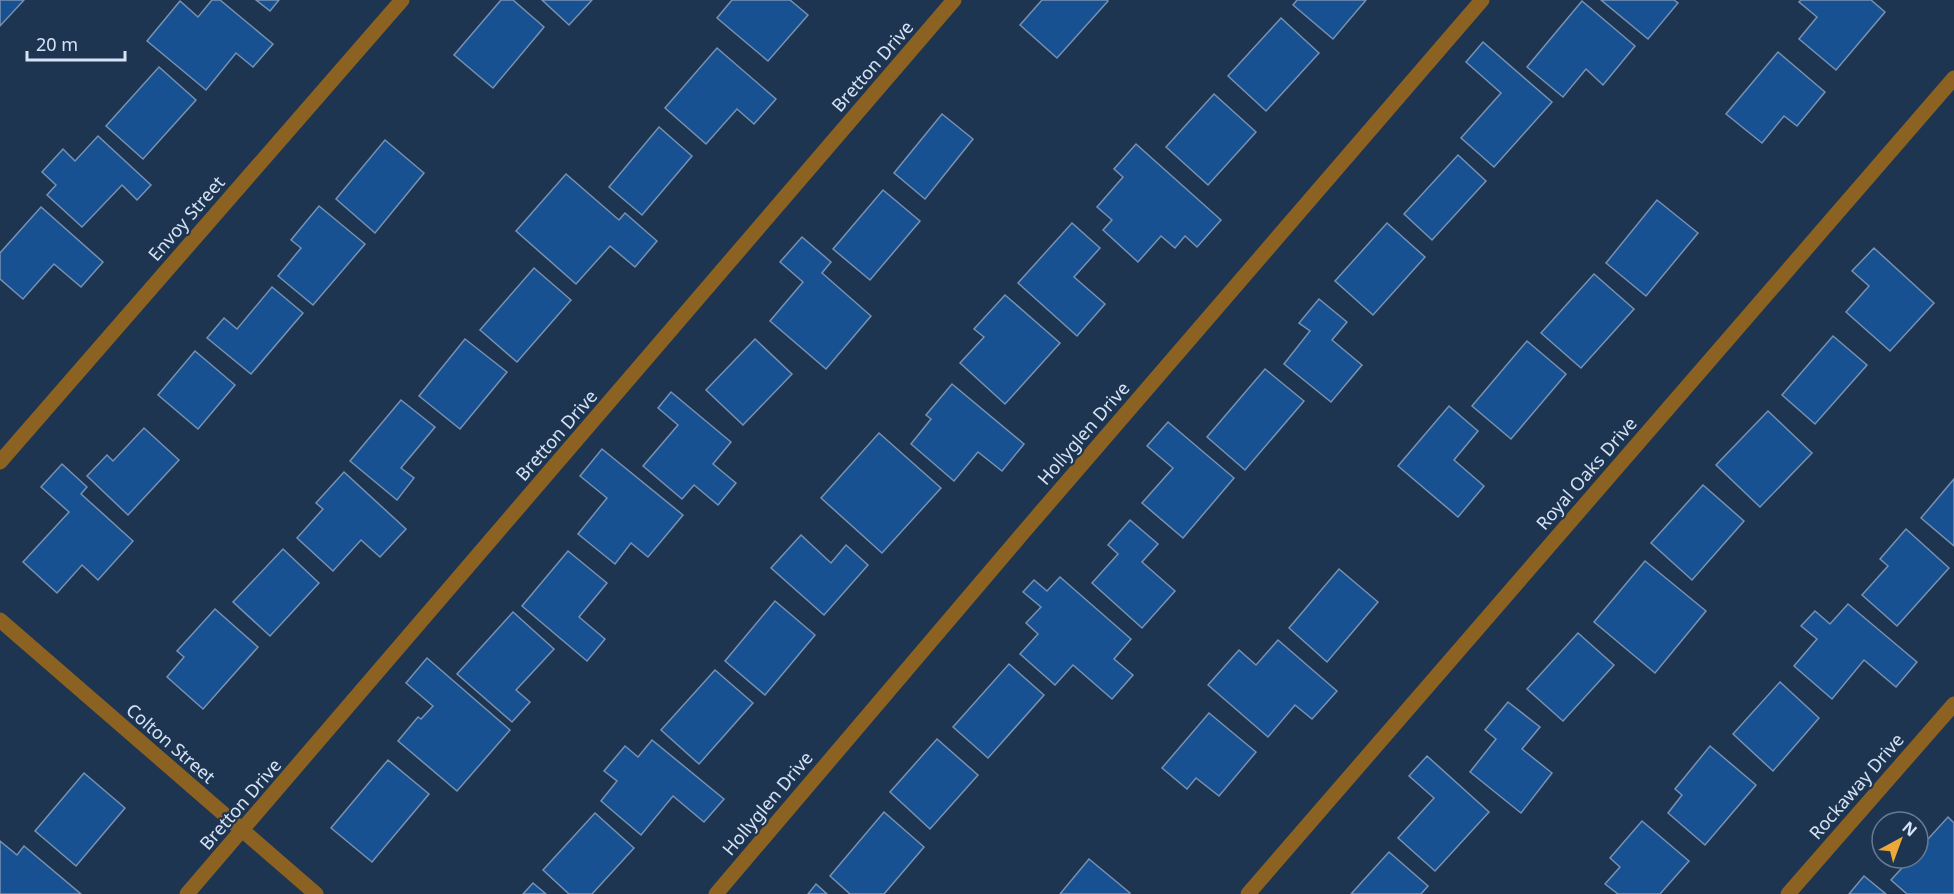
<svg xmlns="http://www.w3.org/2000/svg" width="1954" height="894" font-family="'Noto Sans',sans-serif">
<rect width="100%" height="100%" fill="#1e3551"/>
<g fill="#185192" stroke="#7791b2" stroke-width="1.5">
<path d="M0 0H24L0 26Z"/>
<path d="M212 0H220L273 44 253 67 236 53 206 90 147 41 180 1 198 17Z"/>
<path d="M256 0H279L270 11Z"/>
<path d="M501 0H513L544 27 493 88 454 55Z"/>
<path d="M542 0H592L569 25Z"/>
<path d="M732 0H790L808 15 768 61 717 18Z"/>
<path d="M1042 0H1107L1108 1 1057 58 1020 25Z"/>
<path d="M1297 0H1366L1333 39 1293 5Z"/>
<path d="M1601 0H1674L1678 3 1648 39Z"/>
<path d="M1801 0H1871L1885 12 1836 70 1799 39 1817 17 1799 2Z"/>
<path d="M1582 1 1635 46 1603 85 1586 69 1563 97 1527 67Z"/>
<path d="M1281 18 1319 53 1266 111 1228 76Z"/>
<path d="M1483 42 1552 102 1494 167 1461 138 1501 93 1466 62Z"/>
<path d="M717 48 776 99 754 124 737 109 706 144 665 108Z"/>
<path d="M1778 52 1825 92 1797 126 1784 116 1762 143 1726 114Z"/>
<path d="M159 67 196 100 143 159 106 126Z"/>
<path d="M1214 94 1256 132 1208 185 1166 147Z"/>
<path d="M942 114 973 139 925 199 894 173Z"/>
<path d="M659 127 692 156 642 215 609 187Z"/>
<path d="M98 136 151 185 137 200 122 185 82 227 47 195 56 185 42 172 63 149 75 161Z"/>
<path d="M385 140 424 173 375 233 336 199Z"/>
<path d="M1136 144 1221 220 1197 247 1185 236 1175 248 1161 236 1138 262 1103 230 1112 220 1097 207 1123 177 1114 169Z"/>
<path d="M1458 155 1486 181 1432 240 1404 214Z"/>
<path d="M566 174 619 220 625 213 657 241 635 267 610 246 576 284 516 231Z"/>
<path d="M883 190 920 221 870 280 833 249Z"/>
<path d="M1657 200 1698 233 1646 296 1606 263Z"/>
<path d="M319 206 365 244 313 305 278 276 301 248 291 240Z"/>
<path d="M41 207 103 262 81 287 54 264 23 299 0 279V253Z"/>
<path d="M1072 223 1100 248 1074 277 1105 304 1077 336 1018 283Z"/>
<path d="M1387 223 1425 257 1373 315 1335 281Z"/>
<path d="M802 237 831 262 822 273 871 316 826 369 770 321 803 282 780 262Z"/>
<path d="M1874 248 1934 303 1890 351 1846 312 1869 286 1852 271Z"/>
<path d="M534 268 571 300 517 362 480 330Z"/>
<path d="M1594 274 1634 309 1581 368 1541 333Z"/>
<path d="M272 287 303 313 251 374 207 338 224 318 237 329Z"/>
<path d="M1005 295 1060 343 1005 404 960 363 984 337 974 329Z"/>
<path d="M1319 299 1347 322 1332 340 1362 365 1331 402 1284 364 1310 331 1299 323Z"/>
<path d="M1833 336 1867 365 1815 424 1782 395Z"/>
<path d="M465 339 507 372 460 429 419 396Z"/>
<path d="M755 339 792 374 743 425 706 390Z"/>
<path d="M1527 341 1566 374 1511 439 1472 406Z"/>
<path d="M195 351 235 385 198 429 158 395Z"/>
<path d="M1265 369 1304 401 1245 470 1207 437Z"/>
<path d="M952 384 1024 444 1002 471 978 452 954 481 911 444 931 419 926 415Z"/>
<path d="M671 392 731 442 713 464 736 483 718 505 694 485 682 499 643 466 678 425 658 408Z"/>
<path d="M401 400 435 427 401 468 414 478 397 500 350 461Z"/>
<path d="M1449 406 1478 431 1454 460 1484 486 1458 517 1398 466Z"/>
<path d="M1768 411 1812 453 1760 507 1716 465Z"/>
<path d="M1168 422 1234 478 1183 538 1142 503 1173 468 1147 446Z"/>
<path d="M144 428 179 460 128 515 87 476 107 455 113 461Z"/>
<path d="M879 433 941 488 882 553 821 498Z"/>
<path d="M602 449 683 515 648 557 631 543 615 564 578 534 607 498 580 476Z"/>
<path d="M62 464 87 487 81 494 133 541 98 580 82 565 57 593 23 562 69 512 41 487Z"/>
<path d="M344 472 406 529 380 557 361 540 333 571 297 538 323 509 316 503Z"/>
<path d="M1954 479V546L1921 518Z"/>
<path d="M1703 485 1744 521 1692 580 1651 543Z"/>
<path d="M1130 520 1158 544 1142 562 1175 591 1142 628 1092 583 1118 554 1108 545Z"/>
<path d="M1906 529 1949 568 1897 626 1862 595 1888 566 1880 559Z"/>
<path d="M801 535 831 563 846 545 868 565 824 615 771 568Z"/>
<path d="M283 549 319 583 270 636 233 602Z"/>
<path d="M568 551 607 583 579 617 605 639 587 661 522 606Z"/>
<path d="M1645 561 1706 611 1655 673 1594 622Z"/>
<path d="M1339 569 1378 602 1327 662 1289 628Z"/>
<path d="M1060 577 1131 639 1114 659 1133 675 1112 699 1073 665 1055 685 1020 654 1038 634 1026 623 1041 607 1023 592 1034 580 1047 591Z"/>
<path d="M775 601 815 635 765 695 725 661Z"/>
<path d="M1848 604 1917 662 1896 687 1864 660 1832 699 1794 666 1817 639 1801 626 1815 611 1830 624Z"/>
<path d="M215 609 258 647 203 709 167 677 184 657 177 651Z"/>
<path d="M513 612 554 649 516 690 530 702 512 722 457 674Z"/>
<path d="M1578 633 1614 665 1563 721 1527 689Z"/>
<path d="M1278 640 1337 691 1312 719 1295 705 1268 737 1208 685 1239 650 1256 665Z"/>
<path d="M427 658 510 730 457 791 398 741 418 717 421 719 433 706 406 683Z"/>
<path d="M1009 664 1044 695 988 758 953 727Z"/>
<path d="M715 670 753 703 699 764 661 730Z"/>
<path d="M1780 682 1819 718 1773 771 1733 734Z"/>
<path d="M1508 702 1540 727 1522 749 1552 773 1521 813 1470 772 1496 739 1485 730Z"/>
<path d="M1209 713 1256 752 1219 796 1196 778 1187 789 1162 768Z"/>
<path d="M937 739 978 775 930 829 890 792Z"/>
<path d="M652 740 724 799 704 822 673 796 641 835 601 801 617 781 604 771 625 746 638 757Z"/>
<path d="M1710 746 1756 785 1705 845 1668 813 1682 795 1675 789Z"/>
<path d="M1427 756 1489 812 1435 871 1398 838 1434 798 1409 776Z"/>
<path d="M388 760 429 794 372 862 331 828Z"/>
<path d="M84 773 125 808 76 866 35 831Z"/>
<path d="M884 812 924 847 884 894H850L830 876Z"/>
<path d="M595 813 634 848 592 894H569L543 870Z"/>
<path d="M1948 817 1954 823V894H1907L1891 880 1911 858H1918V850Z"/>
<path d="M1642 821 1689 861 1660 894H1618L1605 884 1620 867 1610 858Z"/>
<path d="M0 841 17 855 24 846 81 894H0Z"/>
<path d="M1389 852 1428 886 1421 894H1351Z"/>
<path d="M1089 859 1130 893 1129 894H1060Z"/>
<path d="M1864 876 1886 894H1849Z"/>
<path d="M533 883 546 894H523Z"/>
<path d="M816 884 827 894H808Z"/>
</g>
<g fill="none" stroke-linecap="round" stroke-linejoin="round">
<g stroke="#8b6221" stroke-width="15">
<path d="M0 462 402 0"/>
<path d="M0 620 316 894"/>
<path d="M187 894 954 0"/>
<path d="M716 894 1022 534 1482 0"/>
<path d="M1248 894 1954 78"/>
<path d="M1788 894 1954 704"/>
</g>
</g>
<g text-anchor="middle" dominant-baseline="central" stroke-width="4.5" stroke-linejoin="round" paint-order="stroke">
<g font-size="18" fill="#d5e3f5" stroke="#1e3551">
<text transform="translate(872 66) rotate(-49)">Bretton Drive</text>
<text transform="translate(186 218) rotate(-49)">Envoy Street</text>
<text transform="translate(1083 433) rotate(-49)">Hollyglen Drive</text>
<text transform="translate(556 435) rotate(-49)">Bretton Drive</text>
<text transform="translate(1586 473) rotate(-49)">Royal Oaks Drive</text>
<text transform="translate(171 743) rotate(41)">Colton Street</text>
<text transform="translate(1856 786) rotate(-49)">Rockaway Drive</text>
<text transform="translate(767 803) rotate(-50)">Hollyglen Drive</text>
<text transform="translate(240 804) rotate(-49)">Bretton Drive</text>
</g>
</g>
<g transform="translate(1900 840) rotate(41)"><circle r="28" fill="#1e3551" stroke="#677b93" stroke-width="1.5"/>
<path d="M0-4.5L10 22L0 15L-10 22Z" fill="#eda83b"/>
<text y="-9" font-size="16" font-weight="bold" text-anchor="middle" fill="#d5e3f5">N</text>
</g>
<path d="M27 51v9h98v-9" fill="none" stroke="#d5e3f5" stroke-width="3"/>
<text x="36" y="51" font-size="18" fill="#d5e3f5" stroke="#1e3551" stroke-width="4.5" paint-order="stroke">20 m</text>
</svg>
